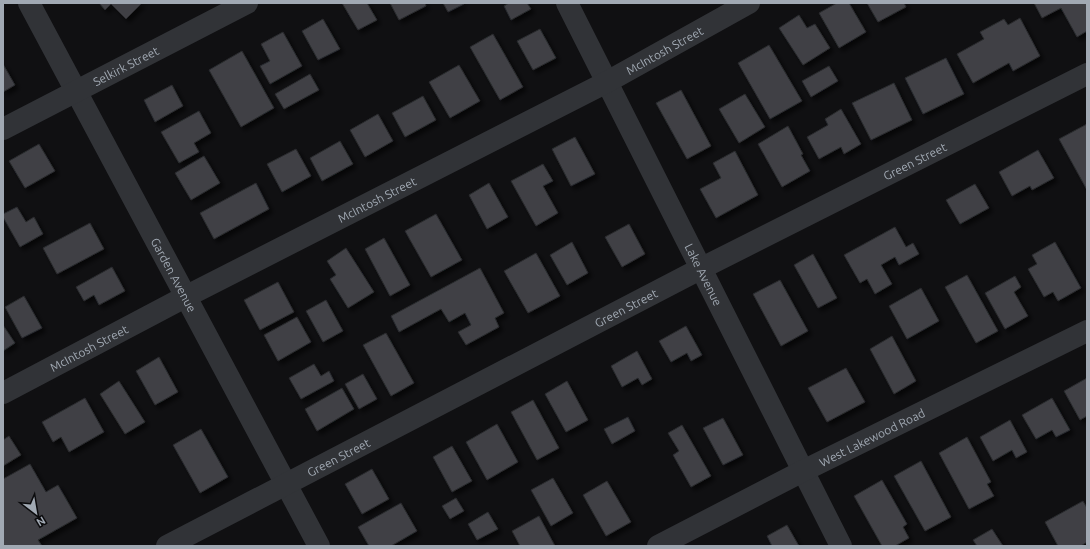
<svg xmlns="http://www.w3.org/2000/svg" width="1090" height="549" font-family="Ubuntu,sans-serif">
<defs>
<filter id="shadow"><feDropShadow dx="3.5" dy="3.5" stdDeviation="2" flood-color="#0009"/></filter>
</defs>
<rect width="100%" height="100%" fill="#101012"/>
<g fill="#3f4145" stroke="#2a2b2e" filter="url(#shadow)">
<path d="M99 3H142L126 19 111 4 105 10Z"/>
<path d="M342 3H367L377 20 358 30Z"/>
<path d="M390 3H425L426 6 399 20Z"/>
<path d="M443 3H463L464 4 448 12Z"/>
<path d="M509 3H527L531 9 511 20 504 6Z"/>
<path d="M837 3H849L866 32 839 48 819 13Z"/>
<path d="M867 3H904L906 7 878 22Z"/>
<path d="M1034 3H1087V31L1077 37 1061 8 1042 18Z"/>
<path d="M799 15 807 28 815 24 830 48 803 65 779 28Z"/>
<path d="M1020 18 1040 56 1013 71 1009 63 973 83 957 54 984 39 980 32 1004 19 1008 25Z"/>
<path d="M323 19 340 49 318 60 302 31Z"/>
<path d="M540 29 556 58 533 70 517 41Z"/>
<path d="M283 32 302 66 270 84 260 66 270 61 261 44Z"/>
<path d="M493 34 523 87 500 100 470 47Z"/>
<path d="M769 45 802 101 770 119 738 63Z"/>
<path d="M242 51 274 108 241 127 209 70Z"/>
<path d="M946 58 964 94 923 114 905 78Z"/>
<path d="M3 64 15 85 3 92Z"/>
<path d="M459 65 480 101 450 118 429 82Z"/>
<path d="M829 66 838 81 811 97 802 81Z"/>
<path d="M310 74 319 90 284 109 275 94Z"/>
<path d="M894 83 912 120 871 140 852 103Z"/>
<path d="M172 85 183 106 155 122 144 100Z"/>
<path d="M681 90 711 146 687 159 656 103Z"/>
<path d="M745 94 765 127 739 143 719 109Z"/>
<path d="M423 96 436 120 405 137 392 113Z"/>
<path d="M841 109 861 144 844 154 841 147 819 159 807 137 828 125 825 119Z"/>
<path d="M199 111 211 133 194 143 199 152 179 163 161 132Z"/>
<path d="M378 114 393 141 365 157 350 130Z"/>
<path d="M1087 124V190L1059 139Z"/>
<path d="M788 126 803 154 801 155 810 171 782 187 758 144Z"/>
<path d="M575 137 595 174 571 186 552 149Z"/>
<path d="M340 141 353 164 322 181 310 158Z"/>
<path d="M39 144 55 171 25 188 9 161Z"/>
<path d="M296 149 311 176 282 192 267 164Z"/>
<path d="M1038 150 1054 178 1032 190 1030 186 1012 196 999 172Z"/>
<path d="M735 151 758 195 716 218 700 189 721 178 713 163Z"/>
<path d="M204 156 220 183 191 200 175 173Z"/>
<path d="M543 164 553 181 543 186 558 213 536 226 511 181Z"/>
<path d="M256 183 269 209 214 239 200 213Z"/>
<path d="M489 183 508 217 487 229 469 195Z"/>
<path d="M975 184 989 208 960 224 946 200Z"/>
<path d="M17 207 26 222 34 217 43 234 20 247 3 217V214Z"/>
<path d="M436 214 462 260 431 277 405 231Z"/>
<path d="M90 223 104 249 57 274 43 248Z"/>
<path d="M629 224 645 254 622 267 605 237Z"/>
<path d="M895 227 906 247 913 243 919 254 899 265 895 257 881 265 892 284 875 294 867 279 860 283 844 255Z"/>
<path d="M384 238 410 285 390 296 365 249Z"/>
<path d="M572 242 588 273 567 285 550 255Z"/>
<path d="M1055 242 1081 288 1058 301 1053 292 1044 297 1028 269 1037 264 1032 255Z"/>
<path d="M346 248 374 292 348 308 330 279 336 275 327 261Z"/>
<path d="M536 253 560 296 528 313 504 271Z"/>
<path d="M813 254 837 298 818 308 794 265Z"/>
<path d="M112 267 125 291 99 305 94 295 84 301 76 287Z"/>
<path d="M480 268 504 313 495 318 499 327 466 345 458 332 471 325 465 313 449 322 441 309 399 332 391 316Z"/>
<path d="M967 275 998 331 976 343 945 287Z"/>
<path d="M1015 276 1021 287 1014 292 1028 316 1005 329 985 293Z"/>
<path d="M780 280 808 331 781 346 753 294Z"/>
<path d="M278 282 294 312 260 330 244 300Z"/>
<path d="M921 288 939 321 907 339 889 306Z"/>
<path d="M24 296 42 328 22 338 5 307Z"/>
<path d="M326 300 343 331 323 342 306 311Z"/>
<path d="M297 317 311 342 278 361 264 335Z"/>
<path d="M3 325 15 343 3 351Z"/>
<path d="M686 326 702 355 691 361 687 353 671 362 659 341Z"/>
<path d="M386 333 414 383 391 396 363 345Z"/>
<path d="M892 336 916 381 894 394 870 349Z"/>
<path d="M637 351 652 379 642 385 638 378 622 387 611 366Z"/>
<path d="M159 357 178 392 155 405 136 371Z"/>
<path d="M314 364 321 376 329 371 334 381 301 399 289 378Z"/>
<path d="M846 368 865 402 827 422 808 388Z"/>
<path d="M363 374 377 399 359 409 345 384Z"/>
<path d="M1087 378V416L1080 420 1064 391Z"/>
<path d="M119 381 145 422 125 434 100 394Z"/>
<path d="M567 381 588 420 566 432 545 394Z"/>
<path d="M342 388 354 409 317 431 305 409Z"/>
<path d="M85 398 104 432 69 452 61 437 53 442 42 422Z"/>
<path d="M1052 398 1070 430 1056 437 1052 430 1036 439 1022 415Z"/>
<path d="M533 400 559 448 537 460 511 412Z"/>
<path d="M628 417 635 431 612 444 604 429Z"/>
<path d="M723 418 743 455 723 465 703 428Z"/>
<path d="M1010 420 1027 452 1016 458 1012 450 993 461 980 437Z"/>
<path d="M497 424 518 462 487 480 466 442Z"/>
<path d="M682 425 711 476 691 487 673 455 679 451 668 433Z"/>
<path d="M201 429 228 477 200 493 173 445Z"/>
<path d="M9 436 21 455 3 466V440Z"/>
<path d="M967 437 991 482 987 484 994 496 969 509 939 453Z"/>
<path d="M452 446 472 481 452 492 433 457Z"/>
<path d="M921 461 951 517 925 531 894 476Z"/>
<path d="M30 464 46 492 58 485 77 518 38 540 42 546H3V479Z"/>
<path d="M372 469 389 499 362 514 345 484Z"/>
<path d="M553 478 573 513 551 526 531 490Z"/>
<path d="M882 480 907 524 903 527 909 538 895 546H882L854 496Z"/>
<path d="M607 481 631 522 606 536 583 495Z"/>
<path d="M456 498 464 511 450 519 442 506Z"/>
<path d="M1083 501 1087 508V542L1081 546H1058L1045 522Z"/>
<path d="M401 503 417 531 391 546H369L358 527Z"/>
<path d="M488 512 498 529 477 540 468 524Z"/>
<path d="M539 516 555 546H520L512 531Z"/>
<path d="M787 525 799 546H772L767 536Z"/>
<path d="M992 529 1003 546H977L973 540Z"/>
</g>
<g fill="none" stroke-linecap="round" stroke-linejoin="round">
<g stroke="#313337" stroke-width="22">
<path id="s1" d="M29 3 319 546"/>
<path id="s2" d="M567 3 841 546"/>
<path id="s3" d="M3 129 247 3"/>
<path id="s4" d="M3 393 185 297 607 82 749 3"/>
<path id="s5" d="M167 546 700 269 1087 74"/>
<path id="s6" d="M658 546 803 471 1087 331"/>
</g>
</g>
<g text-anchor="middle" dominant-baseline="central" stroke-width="3" stroke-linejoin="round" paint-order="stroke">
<g font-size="12" fill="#a1a9b3" stroke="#0b0b0d">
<text stroke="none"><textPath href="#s4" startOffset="745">McIntosh Street</textPath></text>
<text stroke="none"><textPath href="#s3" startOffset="138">Selkirk Street</textPath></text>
<text stroke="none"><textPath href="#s5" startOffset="841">Green Street</textPath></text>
<text stroke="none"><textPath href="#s4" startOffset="421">McIntosh Street</textPath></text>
<text stroke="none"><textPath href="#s1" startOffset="308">Garden Avenue</textPath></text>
<text stroke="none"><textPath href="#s2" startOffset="304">Lake Avenue</textPath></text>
<text stroke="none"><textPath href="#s5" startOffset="517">Green Street</textPath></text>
<text stroke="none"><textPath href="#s4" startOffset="97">McIntosh Street</textPath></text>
<text stroke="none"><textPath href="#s6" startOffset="240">West Lakewood Road</textPath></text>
<text stroke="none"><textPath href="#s5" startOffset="193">Green Street</textPath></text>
</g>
</g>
<rect width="1090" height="549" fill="none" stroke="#a1a9b3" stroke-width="8"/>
<g transform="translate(36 513) rotate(149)" stroke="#0b0b0d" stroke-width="3" paint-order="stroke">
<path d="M0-3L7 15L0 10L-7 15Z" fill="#a1a9b3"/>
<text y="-6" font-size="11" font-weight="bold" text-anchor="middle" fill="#a1a9b3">N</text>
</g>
</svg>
